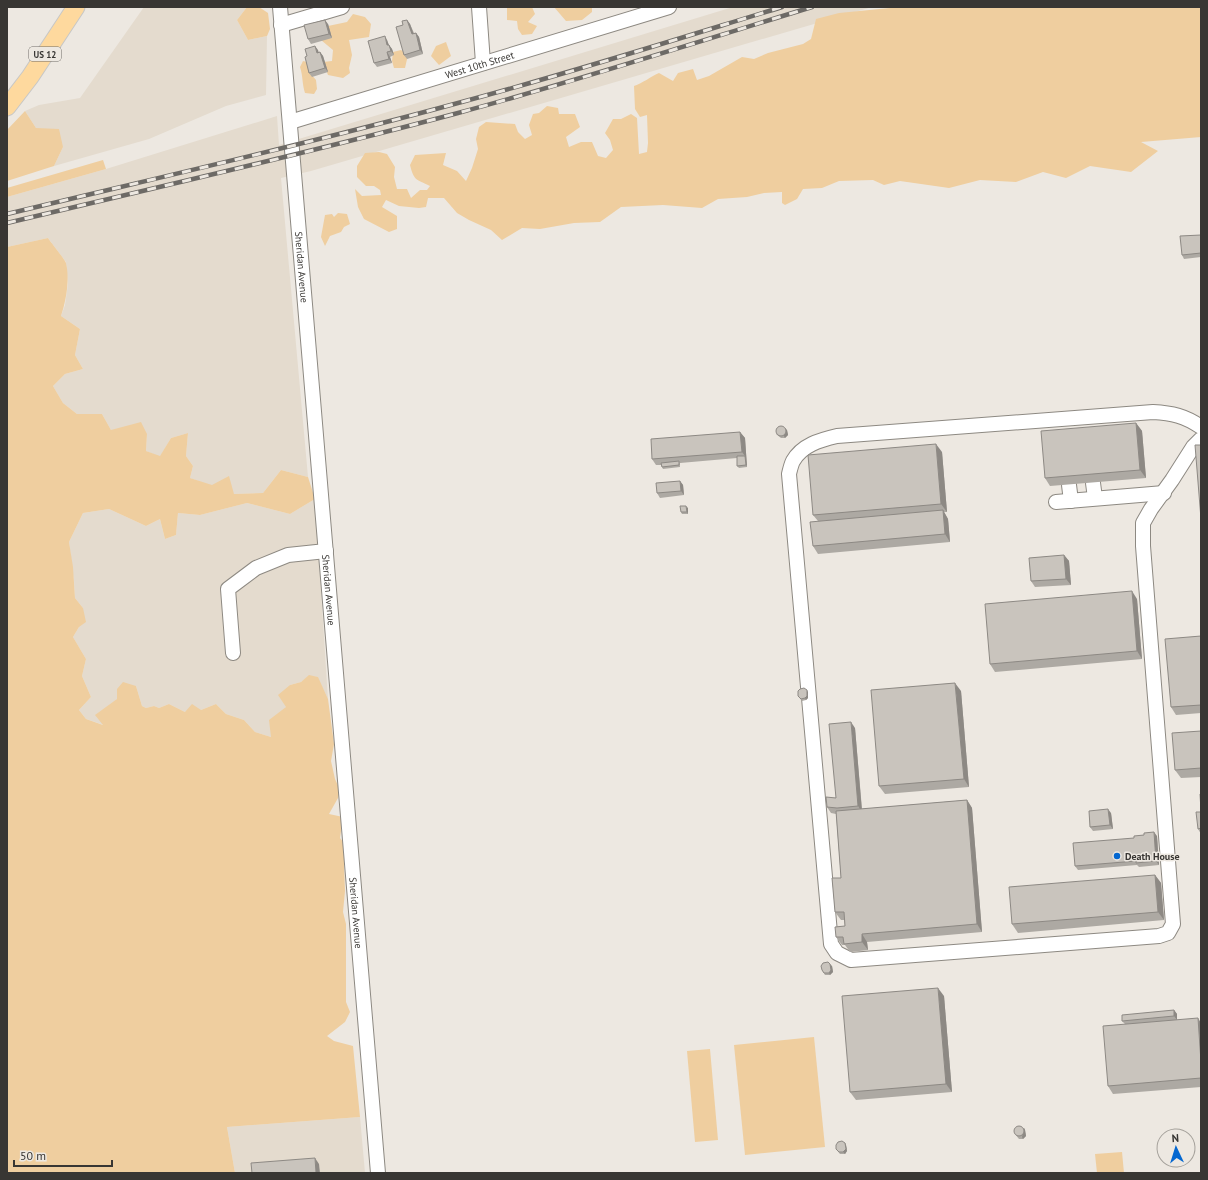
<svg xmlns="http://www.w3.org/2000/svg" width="1208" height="1180" font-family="'PT Sans',sans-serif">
<rect width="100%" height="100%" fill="#ede8e1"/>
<g fill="#e4dbce">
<path d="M144 7H247L237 20 248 40 267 36 266 95 226 106 149 139 54 166 63 147 36 128 25 111 39 105 80 98Z"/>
<path d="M733 7H872L311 171 281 178 308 477 281 470 263 493 234 494 190 478 193 466 186 456 188 433 171 438 160 457 146 451 147 434 111 430 102 414H77L63 403 53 386 65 374 83 369 75 355 80 329 61 316 65 305 68 284 66 262 48 238 7 247V197L106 169 277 116 279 145Z"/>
<path d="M315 499 328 699 317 677 309 676 301 682 290 685 286 707 271 737 255 732 244 720 226 714 216 704 201 710 185 712 169 704 159 708 154 706 146 708 142 706 136 686 117 699 104 725 86 719 79 710 91 697 82 676 86 659 73 637 79 627 83 608 75 598 74 581 69 542 83 513 109 509 146 526 160 519 165 539 176 535 178 513 200 515 247 503 290 514Z"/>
<path d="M360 1117 365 1173H235L227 1127Z"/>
</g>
<g fill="#efce9f">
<path d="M247 7H259L268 13 270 29 267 36 248 40 237 20Z"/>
<path d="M505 7H532L535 14 528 22 537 26 532 34 522 35 518 29 517 21 507 20V8Z"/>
<path d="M554 7H592V12L582 20 566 21Z"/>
<path d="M900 7H1201V137L1141 142 1158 151 1131 172 1090 166 1066 178 1043 172 1016 182 980 180 949 188 900 181 884 185 873 180 839 181 822 188 803 189 797 199 785 205 782 203V192L764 193 747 197 718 199 702 208 663 205 621 207 600 222 574 223 540 229 522 228 502 240 491 230 469 220 457 213 444 198H428L426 207 419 208 399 206 386 200 382 207 397 216V229L389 232 364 219 358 207 355 189 362 196 381 195 380 190 374 186H366L357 177V166L365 153 379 152 387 154 395 167 394 177 397 189H407L411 198 420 190H427L430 186C416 179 414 181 410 165L415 155 446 153 443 165 457 171 466 181 472 168 478 149 476 139 479 127 486 122 515 124 518 132 525 139 532 135 529 125 533 114 539 113 547 106 558 108 559 114H575L580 127 566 137 569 147 581 142H592L598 156 606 158 613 150 610 140 605 133 613 119H621L631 114 637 118 639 154 647 152 648 143 647 115 640 117 635 109 634 86C643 83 650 77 659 73L673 81 678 73 693 69 697 80 709 76 742 57 754 59 768 53 803 44 811 39 816 19 839 13Z"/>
<path d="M353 14 365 17 371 24 369 37 349 40 352 55 349 68 350 73 343 78 328 75 323 62 332 61 333 50 321 40 328 26 347 22Z"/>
<path d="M446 42 451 56 439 65 431 56 436 46Z"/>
<path d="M401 50 408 55 405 68H394L392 61 393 52Z"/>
<path d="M303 61 311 63 310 73 316 80 317 89 314 94 305 93C302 84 303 76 300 67Z"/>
<path d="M25 111 36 128 59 129 63 147 54 166 7 181V130Z"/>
<path d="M103 160 106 169 7 197V188Z"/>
<path d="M338 213 347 214 350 224 344 227 341 232 330 236 325 246 321 237 325 215 332 214 334 217Z"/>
<path d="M48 238C52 244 64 258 66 263 70 280 66 301 61 316L80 329 75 355 83 369 65 374 53 386 63 403 77 414H102L111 430 141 422 147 434 146 451 160 456 171 438 188 433 186 456 193 466 190 478 212 485 229 476 234 494 263 493 281 470 308 477 315 499 290 514 247 503 200 515 178 513 176 535 165 539 160 519 146 526 109 509 83 513 69 542 73 567 75 598 83 608 86 622 79 627 73 637 86 659 82 676 91 697 79 710 86 719 103 725 95 715 117 699V689L123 682 136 686 142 706 146 708 154 706 159 708 169 704 185 712 192 704 201 710 216 704 226 714 244 720 255 732 271 737 269 720 286 707 278 695 290 685 301 682 309 675 318 677 328 699 334 744 331 761 335 779 340 790 338 798 329 814 343 817 340 838 347 847 344 865 345 891 343 912 346 924V1002L350 1012 345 1022 327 1036 334 1041 353 1046 360 1117 227 1127 235 1173H7V247Z"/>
<path d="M814 1037 825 1147 745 1155 734 1045Z"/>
<path d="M710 1049 718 1140 695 1142 687 1051Z"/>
<path d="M1122 1152 1124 1173H1097L1095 1154Z"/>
</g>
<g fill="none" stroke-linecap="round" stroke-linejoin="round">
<g stroke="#8d8982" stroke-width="16">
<g id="minor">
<path id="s1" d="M280 7 378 1173"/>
<path d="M479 7 483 63"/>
<path d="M281 25 342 7"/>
<path id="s2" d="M290 122 669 7"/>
<path d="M1201 427C1185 416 1172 413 1153 412L837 436C820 440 802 445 793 461 791 465 790 470 789 474L831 944 837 953 851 960 1159 936 1168 933 1173 924 1143 546V523L1151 509 1172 480 1193 447 1201 439"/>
<path d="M1093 483 1095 498"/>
<path d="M1069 485 1071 501"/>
<path d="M1056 502 1164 493"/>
<path d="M233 653 228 589 256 568 288 555 326 551"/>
</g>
</g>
<g stroke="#c7c7c6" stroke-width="19">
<path id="major" d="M7 107 30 77 76 7"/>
</g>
<use href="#minor" stroke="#fff" stroke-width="14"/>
<use href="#major" stroke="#fed99e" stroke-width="17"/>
<g stroke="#6d6a66" stroke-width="4.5">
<g id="rail">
<path d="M7 214C157 178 308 144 458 103 567 74 674 40 782 7"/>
<path d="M7 223C158 187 309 153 458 113 577 81 694 43 812 7"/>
</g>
</g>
<use href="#rail" stroke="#ede8e1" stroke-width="3" stroke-dasharray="9" stroke-linecap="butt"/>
</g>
<g fill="#ada9a3">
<path d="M407 20 410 24 414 33H416L419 37 423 54 407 59 404 55 403 25Z"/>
<path d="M328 24 332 38 311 44 308 39Z"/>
<path d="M387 40 389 45 392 49 394 55 390 57 392 63 377 67 374 63Z"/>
<path d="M318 50V53L320 52 323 56 328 72 312 77 309 73 307 56Z"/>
<path d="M1201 235V257L1184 259 1182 255Z"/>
<path d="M1136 423 1142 431 1146 478 1050 486 1045 478Z"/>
<path d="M787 430 788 435 785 438H781L776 434Z"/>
<path d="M740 432 745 438 747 467 739 468 737 466V458L680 463V467L663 469 661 465H656L652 459Z"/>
<path d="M942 452 947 512H944L948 519 950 542 818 554 813 546 818 521 813 515Z"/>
<path d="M680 481 683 485 684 495 660 498 657 493Z"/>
<path d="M688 508V514H682L681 512Z"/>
<path d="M1064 555 1069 561 1071 585 1035 587 1031 581Z"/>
<path d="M1137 599 1142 659 995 672 990 664Z"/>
<path d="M1201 636V713L1176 715 1171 707Z"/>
<path d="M961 691 969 787 885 794 879 786Z"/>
<path d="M808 692V698L806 700 802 701 798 696Z"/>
<path d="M855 728 862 809 967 800 972 808 982 932 867 942 868 950 850 952 845 945H842L836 937 845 926 844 920H841L835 912 841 878 836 814 831 813 827 807 836 798Z"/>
<path d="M1201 731V777L1181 778 1175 770Z"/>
<path d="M1201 812V834L1198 829Z"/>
<path d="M1111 813 1113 829 1093 831 1090 827Z"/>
<path d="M1144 835 1157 836 1159 865 1139 867 1137 865 1078 870 1075 866 1134 838Z"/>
<path d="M1155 875 1161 883 1164 920 1018 933 1012 924Z"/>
<path d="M832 966 833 972 830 975H825L822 970Z"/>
<path d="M944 996 952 1092 856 1100 850 1092Z"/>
<path d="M1174 1010 1177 1014V1020L1201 1023V1087L1113 1094 1108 1086 1125 1024 1122 1021Z"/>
<path d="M1024 1128 1025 1130 1026 1136 1023 1139H1019L1015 1134Z"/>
<path d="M845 1143 846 1145 847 1151 845 1154H840L836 1149Z"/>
</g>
<g fill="#8d8984">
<path d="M325 20 328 24 332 38 329 34Z"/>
<path d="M407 20 410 24 415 38 412 34Z"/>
<path d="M416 33 419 37 423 54 420 50Z"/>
<path d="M385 36 387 40 390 49 387 45Z"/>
<path d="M389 45 392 49 394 55 391 51Z"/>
<path d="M315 46 318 50 320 57 317 53Z"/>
<path d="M320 52 323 56 328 72 325 68Z"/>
<path d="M387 52 390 57 392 63 389 59Z"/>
<path d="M1136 423 1142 431 1146 478 1140 470Z"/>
<path d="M785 428 787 430 788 435 785 438 784 436Z"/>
<path d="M740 432 745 438 747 467 746 465 745 456 742 452Z"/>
<path d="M936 444 942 452 947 512 941 504Z"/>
<path d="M680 481 683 485 684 495 681 491Z"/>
<path d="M686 506 688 508V514L687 512Z"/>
<path d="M943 510 948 519 950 542 945 534Z"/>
<path d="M1064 555 1069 561 1071 585 1066 579Z"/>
<path d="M1132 591 1137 599 1142 659 1137 651Z"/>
<path d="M955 683 961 691 969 787 964 779Z"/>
<path d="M807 690 808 692V698L806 700 805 698Z"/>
<path d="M851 722 855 728 862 812 858 806Z"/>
<path d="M967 800 972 808 982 932 977 924Z"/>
<path d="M1108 809 1111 813 1113 829 1110 825Z"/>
<path d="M1154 832 1157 836 1159 865 1156 861Z"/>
<path d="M1155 875 1161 883 1164 920 1158 912Z"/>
<path d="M862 934 867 942 868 950 862 942Z"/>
<path d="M830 964 832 966 833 972 830 975 829 973Z"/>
<path d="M938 988 944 996 952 1092 946 1084Z"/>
<path d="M1174 1010 1177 1014V1020L1174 1016Z"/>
<path d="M1198 1018 1201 1023V1062Z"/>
<path d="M1024 1128 1025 1130 1026 1136 1023 1139 1022 1137Z"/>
<path d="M845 1143 846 1145 847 1151 845 1154 843 1152Z"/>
<path d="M315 1158 319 1164 320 1173H316Z"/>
</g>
<g fill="#c9c4bd" stroke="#8d8984">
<path d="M325 20 329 34 308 39 304 25Z"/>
<path d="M407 20 412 34 416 33 420 50 404 55 396 27 403 25 402 21Z"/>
<path d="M385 36 387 45H389L391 51 387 52 389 59 374 63 368 41Z"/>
<path d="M315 46 317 53 320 52 325 68 309 73 305 57 307 56 305 49Z"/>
<path d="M1201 235V253L1182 255 1180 236Z"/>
<path d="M1136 423 1140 470 1045 478 1041 431Z"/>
<circle cx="781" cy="431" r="5"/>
<path d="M740 432 742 452 652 459 651 439Z"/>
<path d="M936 444 941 504 813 515 808 455Z"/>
<path d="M1195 445H1201V519Z"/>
<path d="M737 456H745L746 465 737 466Z"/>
<path d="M679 461V465L662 467 661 463Z"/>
<path d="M680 481 681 491 657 493 656 483Z"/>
<path d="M680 506H686L687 512H681Z"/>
<path d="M943 510 945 534 813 546 810 522Z"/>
<path d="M1064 555 1066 579 1031 581 1029 558Z"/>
<path d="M1132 591 1137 651 990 664 985 604Z"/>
<path d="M1201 636V705L1171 707 1165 639Z"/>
<path d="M955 683 964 779 879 786 871 690Z"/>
<path d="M804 688 807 690V696L805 698 801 699 798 696V691L800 689Z"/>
<path d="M851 722 858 806 837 808 827 807 826 797 836 798 829 724Z"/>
<path d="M1201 731V768L1175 770 1172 733Z"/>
<path d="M1200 794H1201V811Z"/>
<path d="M967 800 977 924 862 934V942L844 944 843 937H836L835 927 845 926 844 912H835L832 878H841L836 811Z"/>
<path d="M1108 809 1110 825 1090 827 1089 811Z"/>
<path d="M1196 812H1201V828L1198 829Z"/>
<path d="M1154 832 1156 861 1136 863V861L1075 866 1073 843 1134 838V836L1144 835V833Z"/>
<path d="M1155 875 1158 912 1012 924 1009 887Z"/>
<path d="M828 962 830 964 831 970 829 973H824L822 970 821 966 823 963Z"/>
<path d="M938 988 946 1084 850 1092 842 996Z"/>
<path d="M1174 1010V1016L1122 1021V1015Z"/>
<path d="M1198 1018 1201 1062V1078L1108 1086 1103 1026Z"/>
<circle cx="1019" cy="1131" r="5"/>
<path d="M842 1141 845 1143 846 1149 843 1152H839L836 1149V1145L838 1142Z"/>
<path d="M315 1158 316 1173H252L251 1163Z"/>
</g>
<circle fill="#0467d0" stroke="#ede8e1" stroke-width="1.5" cx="1117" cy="856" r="4"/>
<g text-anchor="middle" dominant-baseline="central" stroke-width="3" stroke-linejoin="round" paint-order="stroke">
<rect fill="#ede8e1" stroke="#6e6b67" stroke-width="1" x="29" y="47" width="32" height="14" rx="3"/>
<g font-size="9" font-weight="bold" fill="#383633">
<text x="45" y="54">US 12</text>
</g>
<g font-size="10" fill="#383633" stroke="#ede8e1">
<text stroke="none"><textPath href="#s2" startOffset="198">West 10th Street</textPath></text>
<text stroke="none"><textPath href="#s1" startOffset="261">Sheridan Avenue</textPath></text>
<text stroke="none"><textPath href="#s1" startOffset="585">Sheridan Avenue</textPath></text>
<text stroke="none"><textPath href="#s1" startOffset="909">Sheridan Avenue</textPath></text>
</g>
<g font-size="10" font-weight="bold" fill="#383633" stroke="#ede8e1" text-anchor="start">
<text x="1125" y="856">Death House</text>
</g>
</g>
<rect width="1208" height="1180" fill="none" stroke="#383633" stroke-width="16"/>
<g transform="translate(1176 1148) rotate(356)"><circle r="19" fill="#ede8e1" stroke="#a5a19b"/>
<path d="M0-3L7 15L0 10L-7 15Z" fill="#0467d0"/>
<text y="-6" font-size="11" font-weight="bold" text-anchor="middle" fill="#383633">N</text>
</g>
<path d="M14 1160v6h98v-6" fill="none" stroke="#383633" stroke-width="2"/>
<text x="20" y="1160" font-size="12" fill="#383633" stroke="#ede8e1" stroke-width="3" paint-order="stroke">50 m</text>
</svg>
